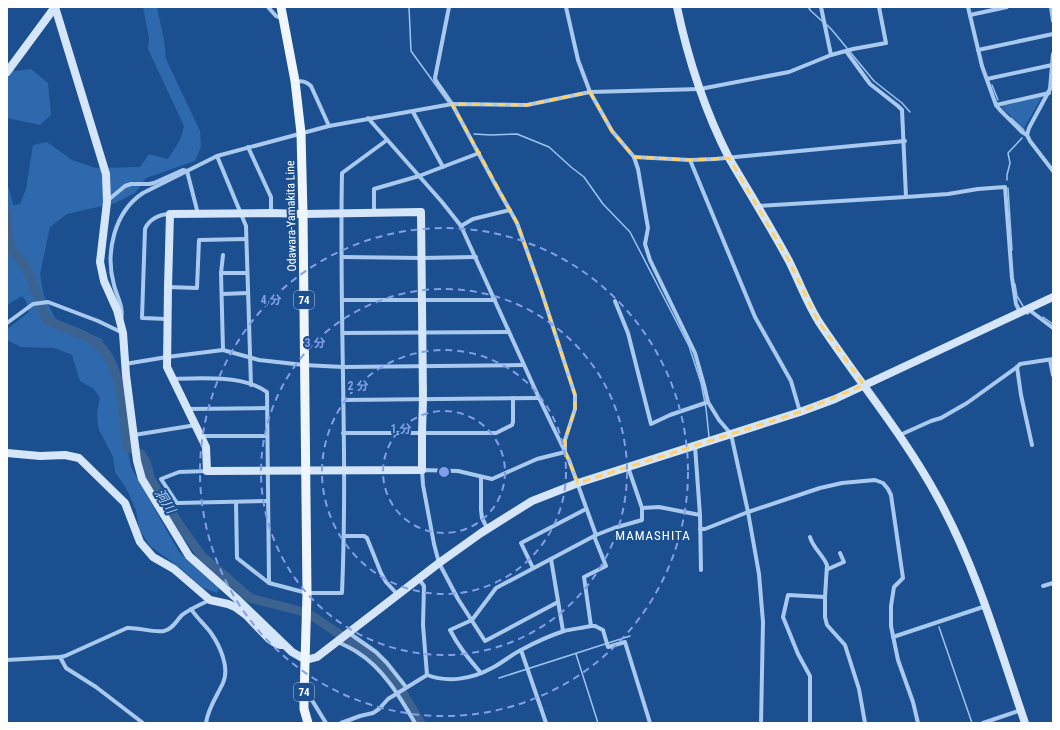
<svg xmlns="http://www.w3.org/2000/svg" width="1060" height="730" font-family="'Roboto Condensed','Noto Sans JP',sans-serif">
<rect width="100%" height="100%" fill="#1b4f8f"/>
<g fill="#2e69ad">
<path d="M143 7H157L164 40 166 59 200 131 201 147 195 161 146 178 135 193 115 203 67 214 50 227 40 274 44 296 56 320 102 339 114 378 131 467 179 552 219 588 217 593 203 588 179 567 150 546 139 529 136 510 126 488 115 472 113 457 98 428 97 412 100 398 94 389 80 381 72 355 54 348 21 347 7 340V329L29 312 26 301 22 296 7 305V187L9 188 13 205 20 204 26 189 33 145 47 142 72 160 96 168 140 167 149 154 168 159 180 140 184 126 148 49 149 38Z"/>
<path d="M7 64 15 71 31 69 48 83 51 115 40 125 7 118Z"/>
<path d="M1043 95 1024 128 1002 108 1001 105Z"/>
</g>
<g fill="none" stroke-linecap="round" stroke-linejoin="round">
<g stroke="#9cc4f0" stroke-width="1.5">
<path d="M409 7 411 51 448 102"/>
<path d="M808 7 811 11 822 21"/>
<path d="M827 25 832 30 874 81 902 103 910 112"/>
<path d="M992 85 998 100"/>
<path d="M1011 118 1024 130"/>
<path d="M474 134 491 135 517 134 549 147 571 167 584 177 603 204 630 232 689 346 701 383 706 408 709 437"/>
<path d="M1007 180V175L1010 163 1008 153 1022 138"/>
<path d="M1008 188 1012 250"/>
<path d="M1015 284 1017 296 1023 306"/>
<path d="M1027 314 1029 313"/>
<path d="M1043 317 1053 324"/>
<path d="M939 627 972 723"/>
<path d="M576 654 598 723"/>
<path d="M499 678 630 636"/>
</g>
<path stroke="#3c6290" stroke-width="9" d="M7 213 9 238 13 251 23 263 30 276 46 319C60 327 75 330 89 338 124 357 122 410 127 445L129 448 141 454 146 462 151 480 183 530 202 556 250 598 300 611 314 617 373 657 397 683 421 723"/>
<g stroke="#a9c9ee" stroke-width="4">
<path d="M268 7 276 16 283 19"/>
<path d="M449 7 435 78 436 81 452 104 495 184 517 223 541 290 575 395V409L565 440V452L537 459 492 479 458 471 422 470 423 485 434 544 439 563 458 599 485 641 558 602"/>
<path d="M566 7 578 60 590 92 612 131 634 157 638 169 648 228 645 244 650 260 695 353 704 385 708 402 719 420 731 434 748 512 759 574 763 622 761 723"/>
<path d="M821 7 831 55"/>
<path d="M968 7 982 66 996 105 1000 110 1022 132 1027 135 1030 141 1053 171"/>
<path d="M1051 7 1053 21"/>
<path d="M970 15 1007 7"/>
<path d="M978 50 1053 34"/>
<path d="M846 51 870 84 898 106 902 110 906 197"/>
<path d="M987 79 1052 65"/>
<path d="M295 81C302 81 306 81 311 86L329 126"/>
<path d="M996 105 1049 93"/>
<path d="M413 112 443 167"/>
<path d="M368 118 442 202 461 226 539 398 569 460 596 535"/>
<path d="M1027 135 1029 128 1050 89 1053 54"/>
<path d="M248 147 271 197V213"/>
<path d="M217 156 246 226 251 385"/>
<path d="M634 157 690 160 715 159 905 141"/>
<path d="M690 160 755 317 791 381 800 412"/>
<path d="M107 201 125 186 131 184H149L154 183 183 170 187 171 198 214"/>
<path d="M757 206 906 197 948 194 978 189 1005 187 1012 278 1016 304 1020 312"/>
<path d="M374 212V189L419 176 479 153"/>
<path d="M461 226 473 219 510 210"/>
<path d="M342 257 421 258 476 257"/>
<path d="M221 273H247"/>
<path d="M168 287 197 288 199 240 246 239"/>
<path d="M222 294 248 293"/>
<path d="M342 300H495"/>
<path d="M615 301 628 333 651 424 670 415 708 402"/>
<path d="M1028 309 1053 328"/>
<path d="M167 319 142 318 145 229C149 219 160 214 170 214"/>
<path d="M121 320C124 307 117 297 114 285 105 253 114 212 143 193L217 156 329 126 452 104 527 105 590 92 700 89 789 72 831 55 853 49 886 43 879 7"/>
<path d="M7 323 33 304 48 302 98 321 123 333"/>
<path d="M343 333 509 332"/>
<path d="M223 350 221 273 223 255"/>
<path d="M1050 360 1053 375"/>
<path d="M125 364 167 357 223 350 259 360 304 365 343 367 523 365"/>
<path d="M1017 367 1021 395 1032 445"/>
<path d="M172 379C200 378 244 375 267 392L269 583"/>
<path d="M343 400 539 398"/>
<path d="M188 409 267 408"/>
<path d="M343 433H496L512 425 513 422V398"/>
<path d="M134 435 196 425"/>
<path d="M900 435 931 421 941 418 967 403 1017 367 1020 364 1053 359"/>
<path d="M202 436H267"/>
<path d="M695 446 700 515 701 570"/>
<path d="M207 471 179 472 161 479 177 503 268 501"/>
<path d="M481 477V510L482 518 487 528"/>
<path d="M236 502 237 558 269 583 307 593H342C348 453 339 313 342 173L387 140"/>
<path d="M642 508 659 507 700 515"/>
<path d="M700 529H705L748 512 820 488 842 483 875 480 883 483 888 489 891 495 903 578 894 587 891 606V626L898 660 913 702 918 723"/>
<path d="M344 536H364L367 538 381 573 386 582 398 595"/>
<path d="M810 537C813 548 823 555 827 565L825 597V617L827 625 845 645 859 689 865 723"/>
<path d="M551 559 563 631"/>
<path d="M533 568 521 543 586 509"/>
<path d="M828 569 844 562 840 553"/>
<path d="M419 579 424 586 423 625 427 675"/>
<path d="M1043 586 1053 583"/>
<path d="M191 609C197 618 205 625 211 633 220 646 230 668 223 683 217 696 208 708 206 723"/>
<path d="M591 626H595L603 630 608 647 625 642 650 723"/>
<path d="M349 633 376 652 387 663 406 687"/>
<path d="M893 637 986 606"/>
<path d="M338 642C344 645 351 648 357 652 383 668 400 697 415 723"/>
<path d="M521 650 546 723"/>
<path d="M60 657 66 668 96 687 143 723"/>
<path d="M7 660 60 657 65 656 127 628C139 627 152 633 164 631 173 629 176 621 182 615 190 609 201 604 210 600"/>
<path d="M481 673C469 659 458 646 450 630L472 620 496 588 596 535 614 528 642 520V508L628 467"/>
<path d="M427 675C448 683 472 679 492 668 502 663 511 655 521 650 532 644 552 635 564 631 572 629 582 628 591 626L584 577 606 566 594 536"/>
<path d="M304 698 310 697 326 723"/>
<path d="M341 723 360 716 373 713 379 709 388 699 427 675"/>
<path d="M810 723V676L798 654 783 617 788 595 825 597"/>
<path d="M983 723 1021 710"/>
</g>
<g stroke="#d6e6fa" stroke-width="8">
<path d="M55 7 106 174 107 202 100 262 104 281 117 310 123 333 126 375 137 461 142 479 189 556 236 598 292 652 306 660 317 657 439 563 481 533 532 501 578 483 800 412 835 399 1053 297"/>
<path d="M677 7C688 59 705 111 729 158 749 192 770 226 789 261 799 281 807 303 819 322 858 381 904 435 938 498 977 569 999 647 1025 723"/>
<path d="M7 72 55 7"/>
<path d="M421 212 423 399 422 433V470L207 471 206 447 167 367 168 287 170 214 271 213 303 214Z"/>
<path d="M7 453 40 456 65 455 79 458 125 503 140 542 153 557 174 569 210 600 228 604 235 607 246 615 269 639 277 644 281 645"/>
</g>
<path stroke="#f0f6ff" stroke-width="9" d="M281 7 295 81 301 133 303 214 307 593 304 698V709L308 723"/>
</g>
<path fill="none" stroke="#ffd166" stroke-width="3" stroke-dasharray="8 5" stroke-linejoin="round" d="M590 92 612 131 634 157 690 160 729 158 789 261 818 321 864 385 800 412 578 483 565 452V440L575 409V395L541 290 517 223 452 104 527 105Z"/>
<g fill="none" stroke="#839eea" stroke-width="2" stroke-dasharray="7 5">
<circle cx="444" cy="472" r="61"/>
<circle cx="444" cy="472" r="122"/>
<circle cx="444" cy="472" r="183"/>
<circle cx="444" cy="472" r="244"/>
</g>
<g text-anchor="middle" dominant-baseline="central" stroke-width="4" stroke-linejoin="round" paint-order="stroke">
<g fill="#1b4f8f" stroke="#bbcadd" stroke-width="1">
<rect x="294" y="291" width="20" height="18" rx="3"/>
<rect x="294" y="683" width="20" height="18" rx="3"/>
</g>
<g font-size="11" font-weight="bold" fill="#fff">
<text x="304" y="300">74</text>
<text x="304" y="692">74</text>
</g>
<g font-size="12" fill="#fff" stroke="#1b4f8f">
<text transform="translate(291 216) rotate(-91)">Odawara-Yamakita Line</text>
</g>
<g font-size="13" font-style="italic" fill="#b5d3f5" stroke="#1b4f8f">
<text transform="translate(165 501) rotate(57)">洞川</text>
</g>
<g font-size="13" letter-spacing="1" fill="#fff" stroke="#1b4f8f">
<text x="653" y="535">MAMASHITA</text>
</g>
</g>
<circle cx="444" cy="472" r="6" fill="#839eea" stroke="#1b4f8f" stroke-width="2"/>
<g font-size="12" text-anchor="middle" font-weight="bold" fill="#839eea" stroke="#1b4f8f" stroke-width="4" stroke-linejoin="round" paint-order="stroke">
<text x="271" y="304">4 分</text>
<text x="315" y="347">3 分</text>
<text x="358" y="390">2 分</text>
<text x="401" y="433">1 分</text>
</g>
<rect width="1060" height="730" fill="none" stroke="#ffffff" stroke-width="16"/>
</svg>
